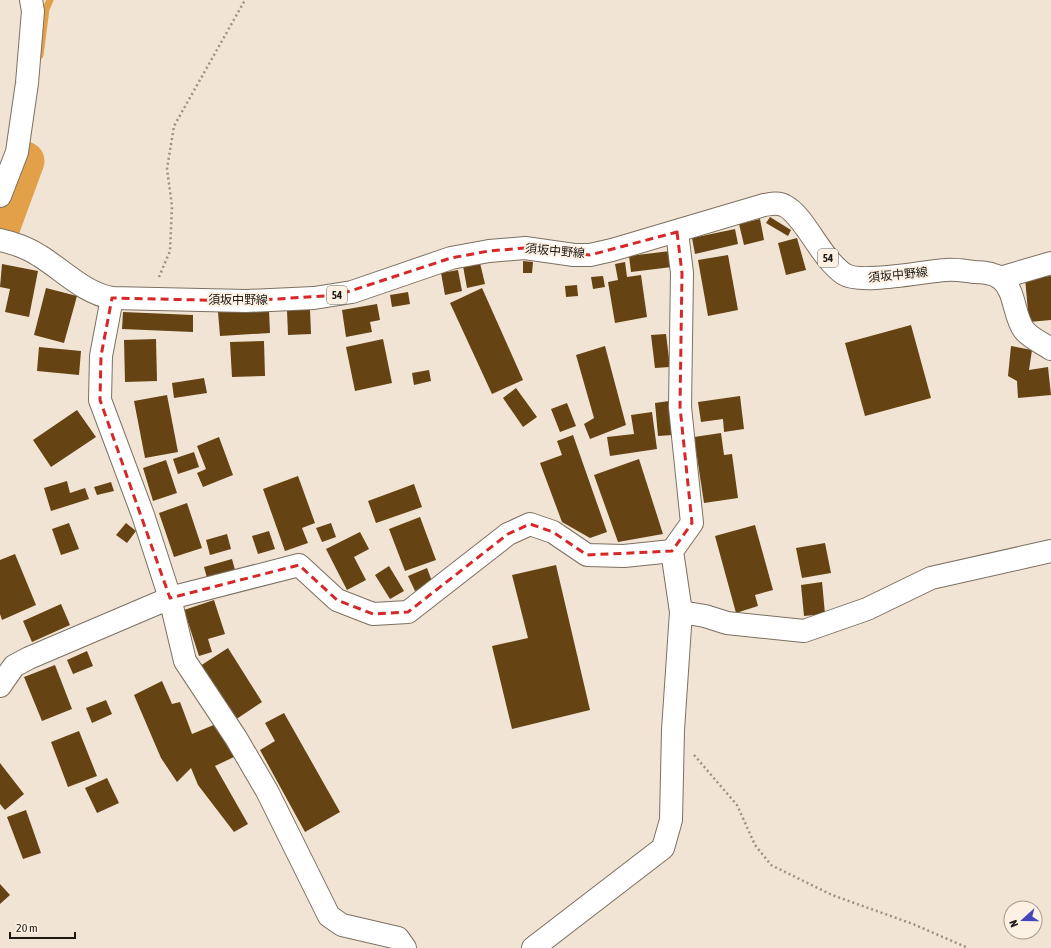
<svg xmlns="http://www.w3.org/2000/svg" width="1051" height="948" font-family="'Asap Condensed','Noto Sans JP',sans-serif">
<rect width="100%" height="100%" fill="#f2e4d4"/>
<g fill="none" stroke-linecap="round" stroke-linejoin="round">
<path stroke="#e2a049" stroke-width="7" d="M40 55 46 9 50 0"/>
<path stroke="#e2a049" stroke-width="39" d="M0 229 25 161"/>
</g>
<g fill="#654313">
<path d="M770 217 791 230 788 236 766 223Z"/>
<path d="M760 219 764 240 744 245 739 224Z"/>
<path d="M735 229 738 244 695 254 692 238Z"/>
<path d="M797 238 806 270 786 275 778 243Z"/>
<path d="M670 251 672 267 631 272 629 256Z"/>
<path d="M728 255 738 310 708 316 698 260Z"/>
<path d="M523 261 533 262 532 273H523Z"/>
<path d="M625 262 627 277 641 275 647 317 615 323 608 282 618 280 615 264Z"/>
<path d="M480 263 485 284 467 288 463 266Z"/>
<path d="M2 264 38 271 29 317 5 312 10 289 0 287Z"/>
<path d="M458 270 462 291 445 295 441 273Z"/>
<path d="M603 276 605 287 593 289 591 277Z"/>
<path d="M1051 276V320L1029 322 1025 278Z"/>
<path d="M577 285 578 296 566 297 565 286Z"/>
<path d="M46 288 77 296 64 343 34 335Z"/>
<path d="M482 288 523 380 492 394 450 303Z"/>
<path d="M408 292 410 304 392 307 390 295Z"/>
<path d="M377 304 380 320 370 322 372 332 346 337 342 310Z"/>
<path d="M310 309 311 334 288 335 287 310Z"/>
<path d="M269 310 270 333 220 336 218 312Z"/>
<path d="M123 312 193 315V332L122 329Z"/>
<path d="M911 325 931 398 865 416 845 343Z"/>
<path d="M666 334 670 367 655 368 651 335Z"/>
<path d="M156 339 157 381 125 382 124 340Z"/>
<path d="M383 339 392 383 355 391 346 347Z"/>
<path d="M264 341 265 376 232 377 230 342Z"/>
<path d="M605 346 626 425 590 439 584 424 594 418 576 355Z"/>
<path d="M1011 346 1032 350 1029 370 1048 367 1051 395 1018 398 1017 381 1008 376Z"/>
<path d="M39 347 81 351 79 375 37 371Z"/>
<path d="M429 370 431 381 414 385 412 373Z"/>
<path d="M204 378 207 393 174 398 172 383Z"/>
<path d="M516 388 537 417 523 427 503 398Z"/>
<path d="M167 395 178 452 145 458 134 401Z"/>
<path d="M740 396 744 429 724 432 723 419 701 422 698 402Z"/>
<path d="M669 401 673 435 658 436 655 403Z"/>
<path d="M567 403 576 426 560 432 551 409Z"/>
<path d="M77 410 96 437 51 467 33 440Z"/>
<path d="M652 412 657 449 610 456 607 437 634 434 631 415Z"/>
<path d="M721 433 724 455 732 454 738 498 704 503 694 437Z"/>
<path d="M573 435 607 532 590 538 562 522 540 463 562 455 557 441Z"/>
<path d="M219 437 233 475 203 487 197 473 206 469 197 446Z"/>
<path d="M194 452 199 467 178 474 173 459Z"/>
<path d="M639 459 663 534 618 542 594 475Z"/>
<path d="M166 460 177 493 153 501 143 468Z"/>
<path d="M298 476 315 523 302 528 308 543 285 551 263 489Z"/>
<path d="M67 481 70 493 85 488 89 499 51 511 44 488Z"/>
<path d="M111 482 114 491 97 495 94 487Z"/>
<path d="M414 484 422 507 376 523 368 501Z"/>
<path d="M187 503 202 548 174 557 159 513Z"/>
<path d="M420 517 436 560 405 571 389 529Z"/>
<path d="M69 523 79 549 61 555 52 529Z"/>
<path d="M126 523 136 531 127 543 116 535Z"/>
<path d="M331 523 336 537 322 542 316 528Z"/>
<path d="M755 525 773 590 755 595 758 606 736 613 715 536Z"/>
<path d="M269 531 275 549 258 554 252 536Z"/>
<path d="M360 532 369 549 354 557 366 580 347 590 326 549Z"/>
<path d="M227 534 231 549 210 555 206 540Z"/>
<path d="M825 543 831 573 802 578 796 548Z"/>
<path d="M15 554 36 605 2 620 0 614V560Z"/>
<path d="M232 559 235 570 207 578 204 567Z"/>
<path d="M556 565 590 710 512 729 492 646 528 638 512 575Z"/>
<path d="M389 566 404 591 390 599 375 575Z"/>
<path d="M427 568 433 584 415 591 408 576Z"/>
<path d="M822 582 825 614 804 616 801 585Z"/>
<path d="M214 600 225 634 208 639 212 652 199 656 184 610Z"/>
<path d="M61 604 70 625 32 642 23 621Z"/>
<path d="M228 648 262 702 235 720 200 666Z"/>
<path d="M87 651 93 666 73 674 67 660Z"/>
<path d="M55 665 72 709 42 721 24 677Z"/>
<path d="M162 681 172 704 180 702 192 734 216 724 234 757 215 766 248 824 234 832 198 785 191 768 177 782 161 758 134 695Z"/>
<path d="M106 700 112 714 92 723 86 708Z"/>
<path d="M284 713 340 812 305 832 260 750 275 741 265 723Z"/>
<path d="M79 731 97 776 68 787 51 742Z"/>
<path d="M0 763 24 794 5 810 0 804Z"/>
<path d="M107 778 119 803 97 813 85 788Z"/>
<path d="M26 810 41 853 23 859 7 817Z"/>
<path d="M0 884 10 895 0 904Z"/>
</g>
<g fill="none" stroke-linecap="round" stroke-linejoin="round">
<g stroke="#7c7061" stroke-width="24">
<g id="minor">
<path d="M0 196 17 152 27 83 33 11 31 0"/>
<path d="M1000 278 1051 263"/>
<path d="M112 298 101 356 100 400 143 515 170 598 185 661 236 738 267 791 329 916 342 925 398 938 405 948"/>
<path d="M681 612 705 616 727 623 804 631 867 609 931 578 1051 551"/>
<path d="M0 686 14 666 29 658 170 598 299 565 337 600 373 614 408 612 508 534 530 524 553 532 587 555 624 556 672 551"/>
<path d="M533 948 663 848 671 820 673 730 681 612 672 551 692 523 680 407 682 273 677 232"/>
</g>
</g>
<g stroke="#7c7061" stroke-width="24">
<path id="primary" d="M0 240C14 243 28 248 40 256 64 271 84 293 112 298L246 301 314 298 352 292 451 258 489 251 525 248 574 255H590L612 250 764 205C771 204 778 202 785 206 804 215 821 259 844 274 861 285 924 271 946 270 955 269 965 271 974 272 982 272 993 273 1000 278 1016 290 1013 315 1024 330 1030 338 1042 343 1051 349"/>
</g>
<g stroke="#9a9084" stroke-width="2.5" stroke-dasharray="2 3" stroke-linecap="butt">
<path d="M159 277 170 251 172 206 167 169 174 126 245 0"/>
<path d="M694 755 737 805 755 845 771 865 832 895 913 924 968 948"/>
</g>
<use href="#minor" stroke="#fff" stroke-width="22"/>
<use href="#primary" stroke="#fff" stroke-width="22"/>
</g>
<path fill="none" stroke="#d62828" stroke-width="3" stroke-dasharray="8 5" stroke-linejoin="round" d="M677 232 682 273 680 407 692 523 672 551 587 555 553 532 530 524 508 534 408 612 373 614 337 600 299 565 170 598 100 400 101 356 112 298 246 301 338 295 451 258 489 251 525 248 590 255Z"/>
<g text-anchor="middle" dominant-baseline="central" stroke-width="4" stroke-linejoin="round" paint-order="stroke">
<g fill="#fdf1e4" stroke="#615a52" stroke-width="1">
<rect x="818" y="249" width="20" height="18" rx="3"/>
<rect x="327" y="286" width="20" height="18" rx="3"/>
</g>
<g font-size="11" font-weight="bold" fill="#1e1913">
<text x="828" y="258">54</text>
<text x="337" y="295">54</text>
</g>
<g font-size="12" fill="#1e1913" stroke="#fdf1e4">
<text transform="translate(555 251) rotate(5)">須坂中野線</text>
<text transform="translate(898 275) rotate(-6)">須坂中野線</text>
<text x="238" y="300">須坂中野線</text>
</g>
</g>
<g transform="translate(1023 920) rotate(249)"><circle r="19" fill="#fdf1e4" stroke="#a49b90"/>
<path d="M0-3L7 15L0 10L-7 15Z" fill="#4745bb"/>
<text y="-6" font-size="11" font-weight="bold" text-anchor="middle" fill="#1e1913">N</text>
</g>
<path d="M10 932v6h65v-6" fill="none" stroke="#1e1913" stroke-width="2"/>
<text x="16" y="932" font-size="12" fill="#1e1913" stroke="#fdf1e4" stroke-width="3" paint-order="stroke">20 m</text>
</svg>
